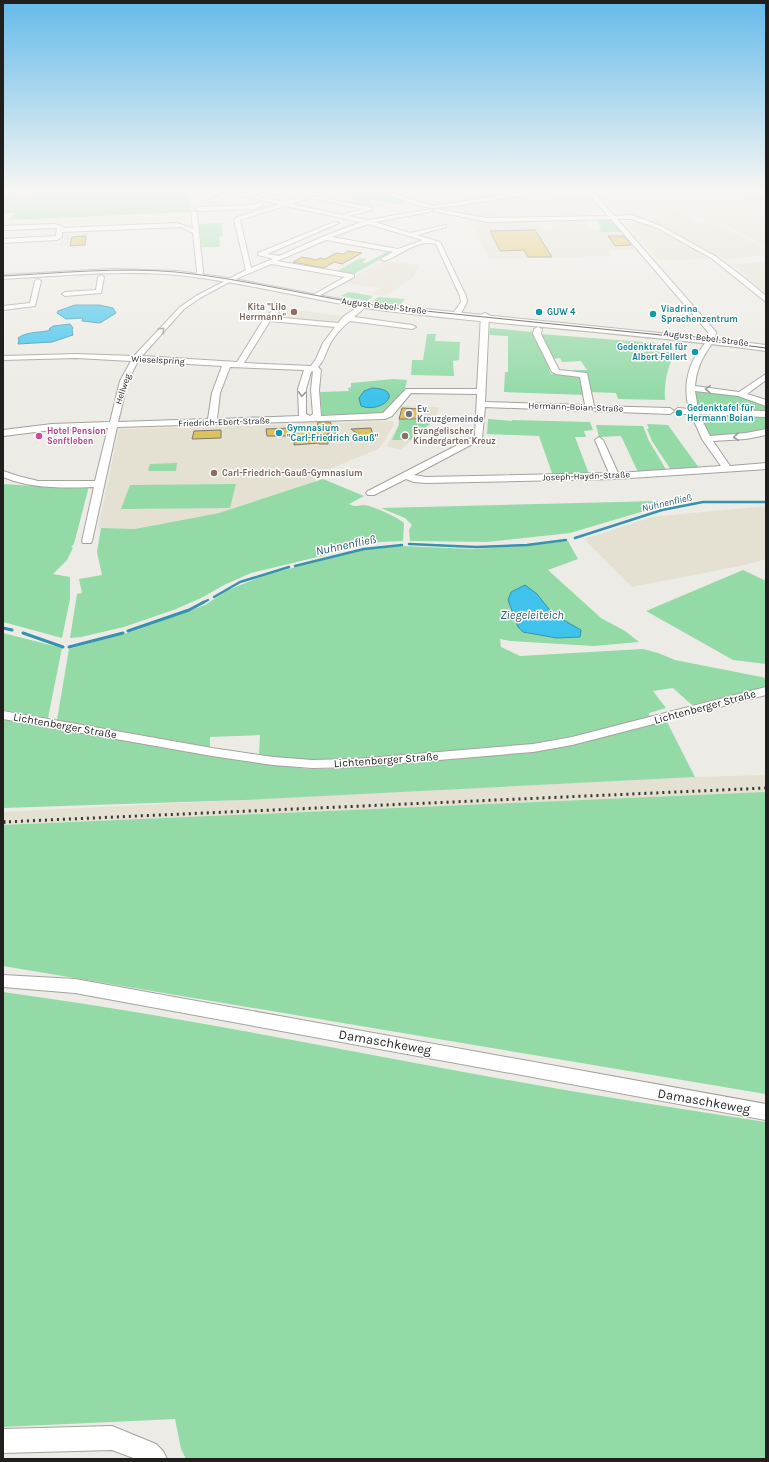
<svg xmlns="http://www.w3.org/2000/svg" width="769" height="1462" font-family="Karla,sans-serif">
<rect width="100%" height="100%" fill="#edebe5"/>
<g fill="#e4e0d2">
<path d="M326 192 383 205 374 208 317 195Z"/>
<path d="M391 192 480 193 484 198 444 205H431L422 204Z"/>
<path d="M619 192H725L766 200V247L735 230 655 200 685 213 696 223 710 222 725 228 766 249V255L727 259 718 257 655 223 624 211 622 209 625 208H614L599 195 628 194Z"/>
<path d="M532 193H559L561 196 589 195 606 212 599 214 489 218 458 213 446 208 465 205 485 211 490 210 471 204Z"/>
<path d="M587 219 590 223 588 226 590 228 599 230 601 232H622L636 249 607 250 612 256 490 259 471 224 479 223 484 221 534 220 544 229H555L548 220Z"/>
<path d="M643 223 692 248 708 259 659 260 633 230 629 225 624 224Z"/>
<path d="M92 234 86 237 85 245 60 246 61 235Z"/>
<path d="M383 261 420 265 413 277 386 296 370 294 381 288 342 283Z"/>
<path d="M766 262V294L747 278V275L732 264Z"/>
<path d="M280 308 343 316 335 323 271 318Z"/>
<path d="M401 406 439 407 435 421 400 450 387 446 398 425Z"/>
<path d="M336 420 337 423 393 421 394 425 381 446 376 450 332 468 318 472 314 477 316 482 219 513 135 529 98 528 119 429 297 424V421Z"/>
<path d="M766 506V559L745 565 632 587 584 539 652 517Z"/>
<path d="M766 775V792L3 825V812L695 777Z"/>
</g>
<g fill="#93daa7">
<path d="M3 192H20L16 197H32L35 192H189L190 212 8 220 16 213H3Z"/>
<path d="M326 192H379L407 202 395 204 373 200 369 202Z"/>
<path d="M725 192H766V200Z"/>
<path d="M603 218 612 219 622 232H601L599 230 601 226 595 219Z"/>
<path d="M222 223 223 236 219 237 220 247H202L199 224Z"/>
<path d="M388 251 394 252 352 275 336 272 360 258 367 259 362 262 366 263Z"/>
<path d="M349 292 373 296 367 301 340 296Z"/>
<path d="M378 297 405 299 400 305 372 302Z"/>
<path d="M490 328 534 332 551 374 580 375 586 395 504 392 505 372H508V336L489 335Z"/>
<path d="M427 334H436L435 341 460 342 459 360 453 361 454 376 411 375 412 360H423Z"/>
<path d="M540 334 657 343 653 350 675 353C667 369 664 382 665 400L618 399 616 393 589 392 586 374 574 373 573 370H587L581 361 562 362 560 358 551 359Z"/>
<path d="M393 379 407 380 405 389 382 413 322 415 320 392 349 391 348 388 351 387V383Z"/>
<path d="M694 389 736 395 766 406V412L697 410Z"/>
<path d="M698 414 766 416V428L756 432 709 437Z"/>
<path d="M399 419 431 421 432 422 410 440H392L399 425Z"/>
<path d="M488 419 512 421V420L590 422 593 430 584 431 586 437H575L589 474 556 475 552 473 539 436 487 434Z"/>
<path d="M647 424 668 425 699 468 671 470 652 441 647 429H649Z"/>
<path d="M596 425 643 426 649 441 667 471 638 472 621 436 599 437Z"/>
<path d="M177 463 176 471H148L150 464Z"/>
<path d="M323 479 364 496 349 504C357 508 357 505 364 505 371 505 399 518 404 523L403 541 380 542 251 573 224 585 203 597 176 609 124 627 81 637 70 638 77 594 82 593 79 579 102 575 97 552 101 528 135 529 219 513Z"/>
<path d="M3 484 49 487 89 486 74 544 71 547 73 548 67 560 53 574 70 577V599L62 638 3 622Z"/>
<path d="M236 484 230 508 121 509 130 485Z"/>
<path d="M658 501 661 506 570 533 487 542 410 541 409 530 412 525 405 518 381 508Z"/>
<path d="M568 541 578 559 548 570 601 618 625 631 639 642 594 646 510 641 500 639 501 647 520 656 643 649 658 653 675 660 766 678V687L692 705 673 688 653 691 666 708 649 713 650 718 579 735 531 744 358 759 301 760 259 755 260 735 210 737V747L57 720 69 649 134 631 205 605 228 590 265 575 362 550 402 546 474 549 524 546Z"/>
<path d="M743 570 766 581V664L733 660 646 611Z"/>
<path d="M3 633 62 648 48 718 3 710Z"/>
<path d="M3 719 224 758 307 769H325L420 762 559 748 666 720 695 777 244 800 3 808Z"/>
<path d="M766 792V1094L3 966V825Z"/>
<path d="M3 992C189 1017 373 1057 559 1089 628 1101 697 1111 766 1122V1459H186L181 1449 175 1419 3 1427Z"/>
</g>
<g fill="#3fc3ec" stroke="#3692ae">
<path d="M75 305H99L113 308 116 313 100 323 82 321 83 318 66 319 57 313 58 311Z"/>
<path d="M70 324 73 328 72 330 73 335 52 342 18 344 19 340 18 338C27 331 41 333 51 330L49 329 53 326Z"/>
<path d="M372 388C406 389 383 414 361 406L359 398 364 391Z"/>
<path d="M525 585 537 594 553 614 581 630 580 637 557 638 523 632 518 627 508 600 511 592Z"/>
</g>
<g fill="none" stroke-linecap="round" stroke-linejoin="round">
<g stroke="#3692ae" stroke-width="2.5">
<path d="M575 538 662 510 703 502H766"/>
<path d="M409 544 476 547 527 545 566 540"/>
<path d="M295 566 364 549 402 545"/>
<path d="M214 597 240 582 289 567"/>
<path d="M202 603 208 600"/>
</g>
<g stroke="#3692ae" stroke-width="3">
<path d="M3 628 12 630"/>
<path d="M128 631 189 610 204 602"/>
<path d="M23 633 63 647"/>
<path d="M69 647 123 633"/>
</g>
</g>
<g fill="#dfc15c" stroke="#7c7a74">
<path d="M535 230 552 257H528L524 250 500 251 490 231Z"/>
<path d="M86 236 85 245 70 246 72 237Z"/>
<path d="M608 236H624L631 245 615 246Z"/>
<path d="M348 251 362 253 342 264 334 262 324 268 293 262 302 257 317 260 320 258 325 259 336 253 343 254Z"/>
<path d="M402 408 419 409 417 419H399Z"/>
<path d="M318 422H330L336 433H328V444H319V443L294 445V436H267L266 429 317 427Z"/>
<path d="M371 428 373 436 366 437 361 436 351 429Z"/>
<path d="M221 430V438L192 439 194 431Z"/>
</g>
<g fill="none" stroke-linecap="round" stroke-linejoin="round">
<g stroke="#a4a29c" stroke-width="2">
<g id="minor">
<path d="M228 192H236L285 202 298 198 273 194 271 192 305 196 307 197V199L292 204 342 215 362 209 310 198 313 196 370 207 372 208V210L348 216 368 220 431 209 432 210 429 212 375 222 410 233 446 225V227L417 235 440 242 466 296 467 302 459 317H453L452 315 461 302 460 296 436 244C417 239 400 256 384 261L381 259 382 258 393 252 326 240 277 261 352 274 354 275V277L315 298 313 297V295L345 277 271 264 231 281 200 298 184 309 142 356 237 362 265 317 278 306 283 307 274 317 338 323 344 316 367 301 370 303 369 304 354 317 412 325 416 327 412 329 350 321C342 327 336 334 331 342 326 351 325 360 318 367L321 370 319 390 321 416 383 413 406 389H477L481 315 485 313 489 315 485 402 585 405 580 377 556 374 552 372 533 334 534 329 538 327 542 329 541 334 559 370 587 373 594 406 670 408 674 411 678 408 689 409C684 391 686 370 697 354 702 347 708 342 708 332L611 219 487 222 433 211 436 209 487 218 608 216 591 196 586 195 526 194 463 205 432 208 419 206 381 192H388L422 203 434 206 520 192H587L595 194 614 216 632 215 661 226 715 256 742 276 766 296V302L711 258 657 228 631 219H617L716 332C715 343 707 349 703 358 698 367 696 376 695 386L739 392 766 374V380L747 394 766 400V406L738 396 695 391 698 409 766 411V417L699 414 710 436 746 433 766 429V435L746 439 713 441 730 466 766 463V469L615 479 426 483 414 482 406 479 374 495H368L366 493 368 491 475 436 477 394 411 393 392 416 385 419 117 427 92 541 91 543H83L82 541 94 487C63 488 32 489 3 477V471L18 476 38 481H95L108 428 52 430 3 436V430L52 424 110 422 120 381 131 361 76 358 3 360V356L76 354 134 356 180 307 196 296 246 270 234 220 237 217 279 204 233 194 209 203 204 202ZM285 206 361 222 322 237 279 256 267 254 339 223 334 222 258 253V255L273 259 251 268 240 220ZM368 224 423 240 398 249 332 237ZM270 321 335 327 323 343 316 359 311 366 244 363ZM138 361 222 366 212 393 208 419 118 422 128 381ZM230 367 304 370 298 389 299 416 217 419 220 393ZM313 371 311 390 313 414 310 416 306 414V389L311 372ZM485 407 670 414 674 411 678 414H691L702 439 721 466 618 473 603 440 599 437 595 440 609 473 426 477 414 475 482 439Z"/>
<path d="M260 203 263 205 262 206 253 209 198 211 195 209 198 207 253 205Z"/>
<path d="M194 211 197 213 203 271 202 276 199 278 196 276 197 271 193 233 181 227 62 232V237L57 240 3 243V239L56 236 57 228 3 230V226L55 224 62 226 63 228 177 223 193 229 191 213Z"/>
<path d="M101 275 104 277 101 293 65 296 62 294 65 292 96 290 98 277Z"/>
<path d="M38 279 41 281 35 306 3 310V306L30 303 35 281Z"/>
<path d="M766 687V695L572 745 533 752 356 767 312 768 273 765 212 756 3 719V711L212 748 273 757 312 760 356 759 533 744 572 737Z"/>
<path d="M3 975 75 979 766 1104V1120L75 993 3 987Z"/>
<path d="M112 1426 156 1444 163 1451 167 1459H136L112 1450 3 1453V1429Z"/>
</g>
</g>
<g stroke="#a4a29c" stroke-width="2">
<path id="tertiary" d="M111 269 177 271 229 278 334 298 386 305 718 339 766 345V351C640 334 512 326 386 311 316 302 247 282 177 275 119 270 61 276 3 279V275Z"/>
</g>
<use href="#minor" fill="#fff" fill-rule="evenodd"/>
<use href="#tertiary" fill="#fff" fill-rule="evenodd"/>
<path stroke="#383735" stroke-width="1" d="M3 276C60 273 119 267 176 272 247 279 316 298 386 307L671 336 766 348"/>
<path stroke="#383735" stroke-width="1.5" stroke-dasharray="1 2" stroke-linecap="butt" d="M719 192 766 201"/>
<path stroke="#383735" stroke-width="3" stroke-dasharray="2 4" stroke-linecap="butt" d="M3 822 766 788"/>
<path stroke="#383735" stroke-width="3.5" stroke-dasharray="2.5 5" stroke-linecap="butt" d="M3 822H8"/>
</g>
<defs><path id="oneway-chevron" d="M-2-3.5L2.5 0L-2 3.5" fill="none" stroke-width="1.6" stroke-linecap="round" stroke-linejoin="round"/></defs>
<g stroke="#9b9a99">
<use href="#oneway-chevron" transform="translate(162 330) rotate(-47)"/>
<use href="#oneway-chevron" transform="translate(708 389) rotate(-176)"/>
<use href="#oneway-chevron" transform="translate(302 394) rotate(94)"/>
<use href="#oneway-chevron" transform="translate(736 437) rotate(175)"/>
</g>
<linearGradient id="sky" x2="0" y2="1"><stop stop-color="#64baea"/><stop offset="0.48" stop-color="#f7f6f3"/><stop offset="1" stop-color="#f7f6f3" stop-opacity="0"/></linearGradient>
<rect width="769" height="396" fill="url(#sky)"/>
<g fill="#8d6e63" stroke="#fff" stroke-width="1.5">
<circle cx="294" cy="312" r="4"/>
<circle cx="405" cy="436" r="4"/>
<circle cx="214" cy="473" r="4"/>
</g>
<g fill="#0f9aa8" stroke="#fff" stroke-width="1.5">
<circle cx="539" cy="312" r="4"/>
<circle cx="653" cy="314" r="4"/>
<circle cx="695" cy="352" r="4"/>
<circle cx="679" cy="413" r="4"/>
<circle cx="279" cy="433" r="4"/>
</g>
<circle fill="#6b7280" stroke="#fff" stroke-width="1.5" cx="409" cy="414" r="4"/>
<circle fill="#d1479c" stroke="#fff" stroke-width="1.5" cx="39" cy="436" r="4"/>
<g text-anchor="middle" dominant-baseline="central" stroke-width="3" stroke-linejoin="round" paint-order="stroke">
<g font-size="9" fill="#201f1d" stroke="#fff">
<text transform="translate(384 306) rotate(7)">August-Bebel-Straße</text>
<text transform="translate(706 338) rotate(7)">August-Bebel-Straße</text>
<text transform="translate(158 360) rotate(3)">Wieselspring</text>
<text transform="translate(123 389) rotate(-71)">Hellweg</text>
<text transform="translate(576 407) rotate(2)">Hermann-Boian-Straße</text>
<text transform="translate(224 422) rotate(-2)">Friedrich-Ebert-Straße</text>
<text transform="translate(586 476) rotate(-2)">Joseph-Haydn-Straße</text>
</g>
<g font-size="9" font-weight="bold" fill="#785e54" stroke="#fff" text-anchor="start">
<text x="286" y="307" text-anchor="end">Kita "Lilo<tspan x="286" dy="10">Herrmann"</tspan></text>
<text x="413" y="431">Evangelischer<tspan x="413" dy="10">Kindergarten Kreuz</tspan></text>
<text x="222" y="473">Carl-Friedrich-Gauß-Gymnasium</text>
</g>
<g font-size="9" font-weight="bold" fill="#0d838f" stroke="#fff" text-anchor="start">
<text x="661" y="309">Viadrina<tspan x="661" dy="10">Sprachenzentrum</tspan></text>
<text x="547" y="312">GUW 4</text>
<text x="687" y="347" text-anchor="end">Gedenktrafel für<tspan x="687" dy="10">Albert Fellert</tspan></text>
<text x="687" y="408">Gedenktafel für<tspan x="687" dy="10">Hermann Boian</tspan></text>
<text x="287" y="428">Gymnasium<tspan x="287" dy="10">"Carl-Friedrich Gauß"</tspan></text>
</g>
<g font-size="9" font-weight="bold" fill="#5b616d" stroke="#fff" text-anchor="start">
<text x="417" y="409">Ev.<tspan x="417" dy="10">Kreuzgemeinde</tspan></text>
</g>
<g font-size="9" font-weight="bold" fill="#b23c85" stroke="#fff" text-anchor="start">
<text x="47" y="431">Hotel Pension<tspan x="47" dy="10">Senftleben</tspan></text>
</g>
<g font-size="10" font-style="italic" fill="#275b6c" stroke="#fff">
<text transform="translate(667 503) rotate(-13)">Nuhnenfließ</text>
</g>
<g font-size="11" fill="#201f1d" stroke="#fff">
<text transform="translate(705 707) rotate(-15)">Lichtenberger Straße</text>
<text transform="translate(65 726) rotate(10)">Lichtenberger Straße</text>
<text transform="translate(386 760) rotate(-4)">Lichtenberger Straße</text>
</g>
<g font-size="12" font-style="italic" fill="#275b6c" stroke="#fff">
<text transform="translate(346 545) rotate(-12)">Nuhnenfließ</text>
<text x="532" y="615">Ziegeleiteich</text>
</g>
<g font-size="13" fill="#201f1d" stroke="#fff">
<text transform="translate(385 1042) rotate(10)">Damaschkeweg</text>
<text transform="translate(704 1101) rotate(10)">Damaschkeweg</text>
</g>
</g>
<rect width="769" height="1462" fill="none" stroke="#201f1d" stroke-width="8"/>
</svg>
